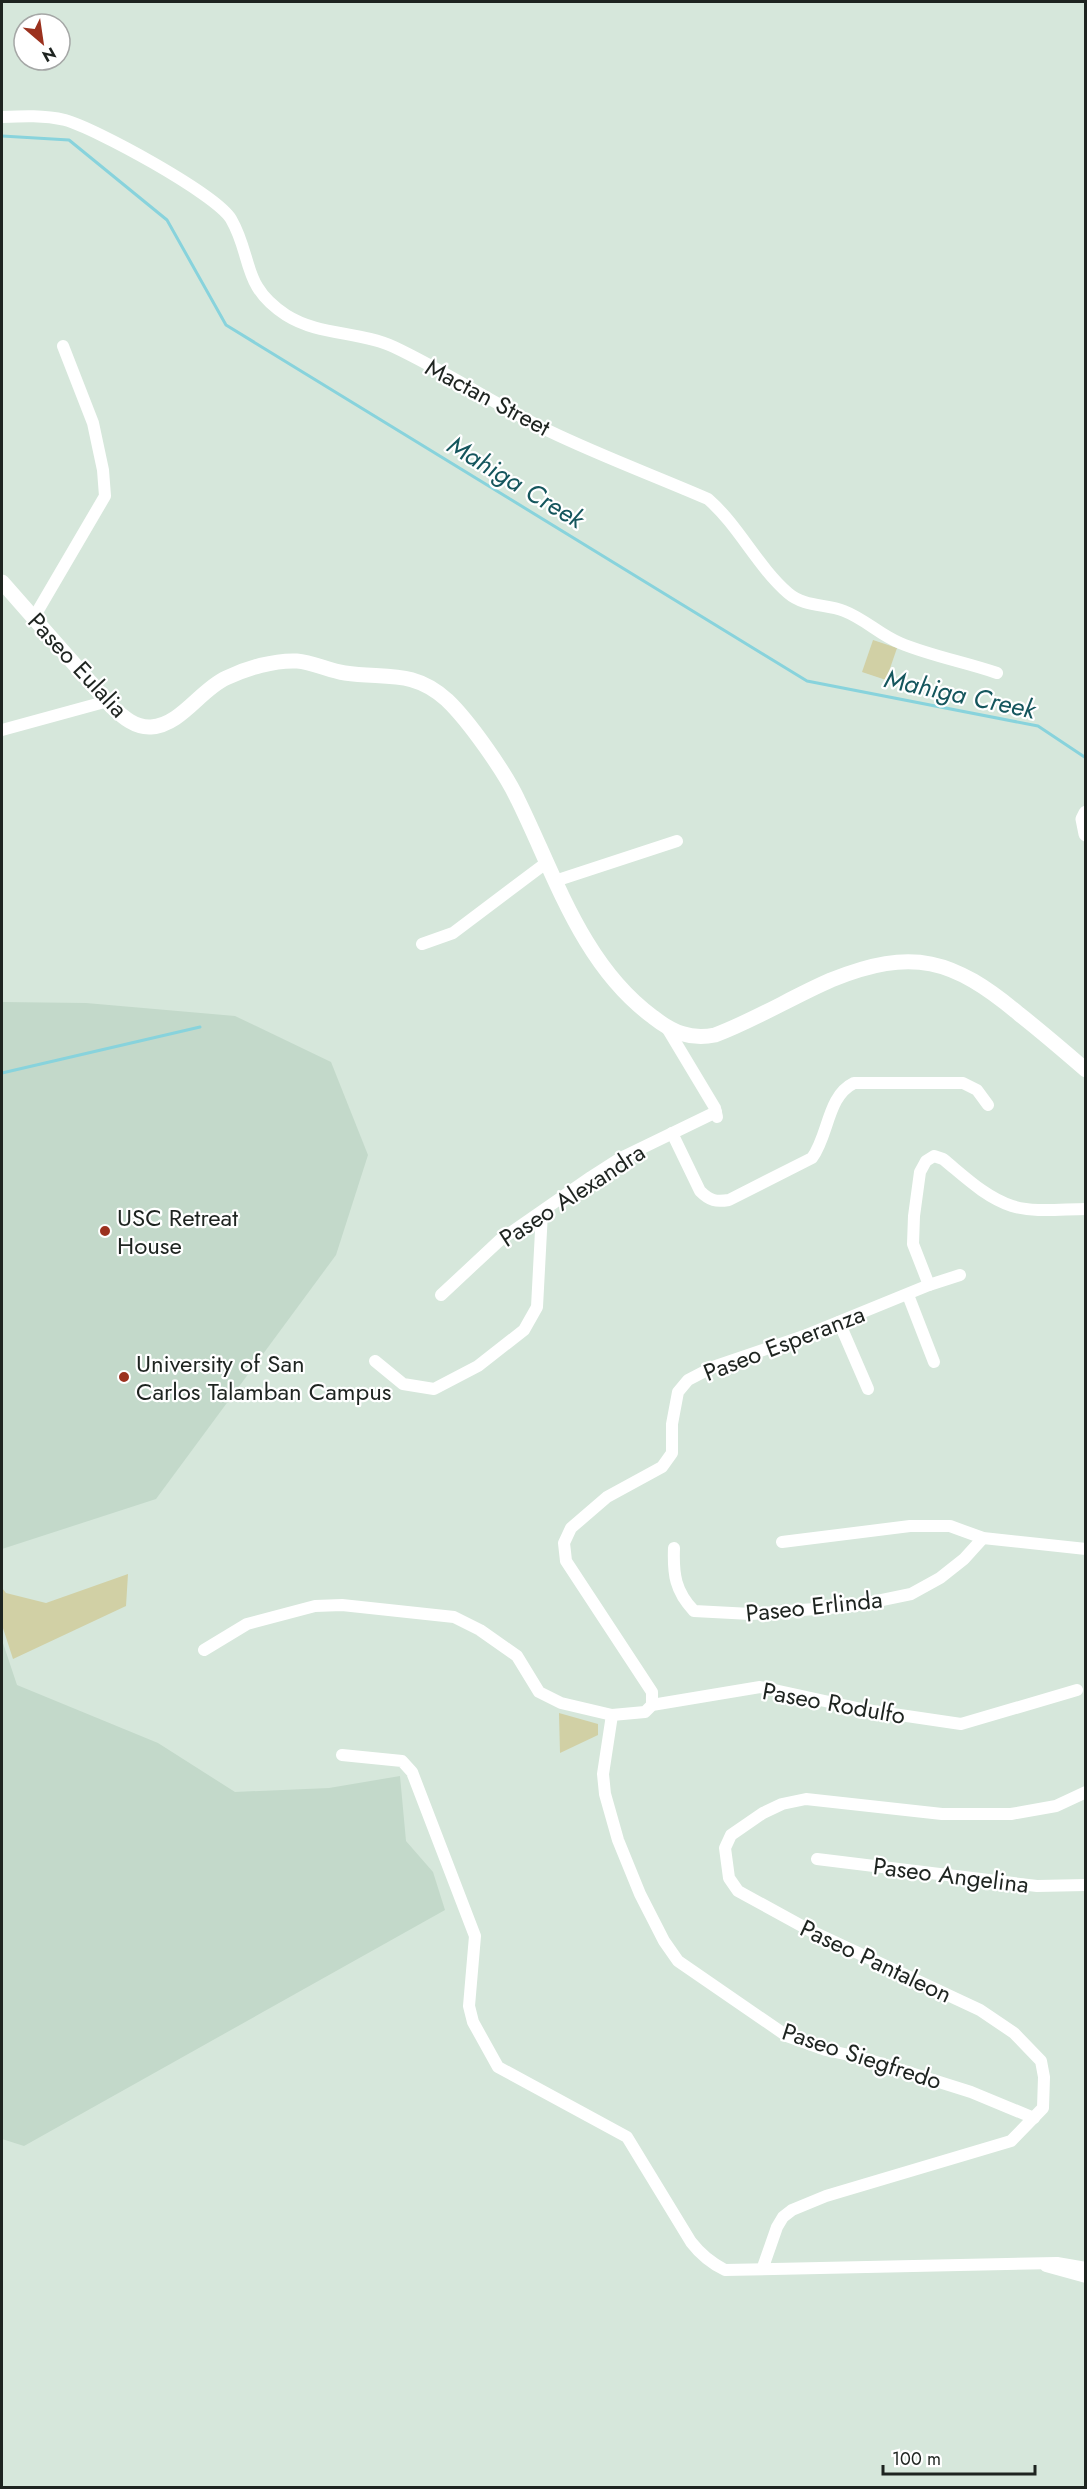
<svg xmlns="http://www.w3.org/2000/svg" width="1087" height="2489" font-family="Jost,sans-serif">
<rect width="100%" height="100%" fill="#d6e7db"/>
<g fill="#c3d9ca">
<path d="M2 1002 86 1003 235 1016 331 1062 368 1155 336 1255 156 1499 2 1549Z"/>
<path d="M2 1640 17 1685 158 1743 235 1792 329 1788 400 1776 406 1841 433 1872 445 1910 24 2146 2 2139Z"/>
</g>
<g fill="#d1d0a5">
<path d="M873 640 897 648 886 680 862 672Z"/>
<path d="M128 1574 126 1606 13 1659 2 1625V1588L6 1593 46 1603Z"/>
<path d="M559 1713 598 1724V1735L560 1753Z"/>
</g>
<g fill="none" stroke-linecap="round" stroke-linejoin="round">
<g stroke="#88d3dc" stroke-width="3">
<path d="M2 136 69 140 167 220 226 325 807 681 1038 726 1086 758"/>
<path d="M2 1073 200 1027"/>
</g>
<g stroke="#fff" stroke-width="12">
<path d="M2 117C23 116 44 115 65 120 95 128 216 194 231 219 253 257 241 286 286 315 319 336 359 331 394 347 447 372 496 405 549 431 601 456 655 476 708 499 739 526 757 566 788 593 804 607 826 604 844 611 865 619 880 635 900 643 931 656 965 662 997 673"/>
<path d="M33 619 105 496 103 470 93 423 63 346"/>
<path d="M2 730 108 701"/>
<path d="M555 881 677 841"/>
<path d="M422 944 453 933 546 863"/>
<path d="M667 1028 715 1108 717 1117"/>
<path d="M672 1133 700 1191C710 1201 716 1202 729 1200L812 1158C829 1135 827 1096 854 1083H963L977 1090 988 1105"/>
<path d="M929 1285 913 1244 914 1216 920 1172 926 1161 934 1156 943 1159C964 1176 985 1197 1012 1206 1034 1213 1062 1209 1086 1209"/>
<path d="M441 1295 500 1240 591 1177 619 1159 716 1112"/>
<path d="M908 1295 934 1362"/>
<path d="M839 1322 868 1389"/>
<path d="M375 1361 403 1384 434 1389 478 1366 524 1330 537 1307 542 1212"/>
<path d="M782 1542 910 1526H950L983 1538 1086 1549"/>
<path d="M674 1548C673 1574 675 1591 694 1611L751 1614 853 1606 911 1594 940 1578 964 1559 983 1538"/>
<path d="M204 1650 247 1624 315 1606 342 1605 454 1617 480 1630 517 1656 539 1692 561 1703 612 1715 645 1712 652 1705 760 1687 866 1710 961 1724 1077 1690"/>
<path d="M652 1705V1692L566 1561 564 1543 571 1528 607 1497 662 1467 672 1453V1424L678 1392 688 1380 713 1367 804 1336 929 1285 960 1275"/>
<path d="M612 1715 603 1774 605 1794 618 1840 640 1894 664 1941 678 1961 787 2036 826 2050 863 2058 971 2092 1034 2118"/>
<path d="M342 1755 402 1761 412 1772 475 1936 469 2006 473 2022 498 2067 627 2137 691 2242C701 2255 711 2263 725 2270L1057 2263 1086 2268"/>
<path d="M817 1859 1037 1886 1086 1885"/>
<path d="M1046 2266 1086 2277"/>
<path d="M763 2267 777 2227 783 2217 792 2210 826 2196 1011 2141 1043 2108 1044 2077 1041 2061 1014 2033 980 2010 811 1931 738 1891 729 1878 725 1848 731 1835 763 1813 782 1804 806 1799 942 1814H1011L1056 1806 1086 1792"/>
</g>
<g stroke="#fff" stroke-width="15">
<path d="M2 582 112 707C123 717 135 728 151 727 181 725 200 690 226 678 247 668 274 660 297 661 313 662 329 671 345 673 385 679 413 669 447 700 469 721 505 772 518 800 555 875 582 965 653 1017 672 1032 690 1040 715 1035 755 1020 792 997 831 980 913 947 953 959 1019 1014 1042 1032 1064 1051 1086 1070"/>
<path d="M1086 813 1083 819 1086 834"/>
</g>
</g>
<g fill="#9b311e" stroke="#fff" stroke-width="2">
<circle cx="105" cy="1231" r="6"/>
<circle cx="124" cy="1377" r="6"/>
</g>
<g text-anchor="middle" dominant-baseline="central" stroke-width="4.5" stroke-linejoin="round" paint-order="stroke">
<g font-size="24" fill="#1e2420" stroke="#fff">
<text transform="translate(488 397) rotate(28)">Mactan Street</text>
<text transform="translate(78 665) rotate(47)">Paseo Eulalia</text>
<text transform="translate(572 1195) rotate(-33)">Paseo Alexandra</text>
<text transform="translate(784 1343) rotate(-21)">Paseo Esperanza</text>
<text transform="translate(814 1606) rotate(-6)">Paseo Erlinda</text>
<text transform="translate(834 1703) rotate(10)">Paseo Rodulfo</text>
<text transform="translate(951 1875) rotate(7)">Paseo Angelina</text>
<text transform="translate(876 1961) rotate(25)">Paseo Pantaleon</text>
<text transform="translate(862 2056) rotate(18)">Paseo Siegfredo</text>
</g>
<g font-size="24" fill="#1e2420" stroke="#fff" text-anchor="start">
<text x="117" y="1217">USC Retreat<tspan x="117" dy="28">House</tspan></text>
<text x="136" y="1363">University of San<tspan x="136" dy="28">Carlos Talamban Campus</tspan></text>
</g>
<g font-size="26" font-style="italic" fill="#15565d" stroke="#fff">
<text transform="translate(516 482) rotate(31)">Mahiga Creek</text>
<text transform="translate(960 694) rotate(12)">Mahiga Creek</text>
</g>
</g>
<rect width="1087" height="2489" fill="none" stroke="#1e2420" stroke-width="6"/>
<g transform="translate(42 42) rotate(151)"><circle r="28" fill="#ffffff" stroke="#a5a7a6" stroke-width="1.5"/>
<path d="M0-4.5L10 22L0 15L-10 22Z" fill="#9b311e"/>
<text y="-9" font-size="16" font-weight="bold" text-anchor="middle" fill="#1e2420">N</text>
</g>
<path d="M883 2465v9h152v-9" fill="none" stroke="#1e2420" stroke-width="3"/>
<text x="892" y="2465" font-size="18" fill="#1e2420" stroke="#ffffff" stroke-width="4.5" paint-order="stroke">100 m</text>
</svg>
